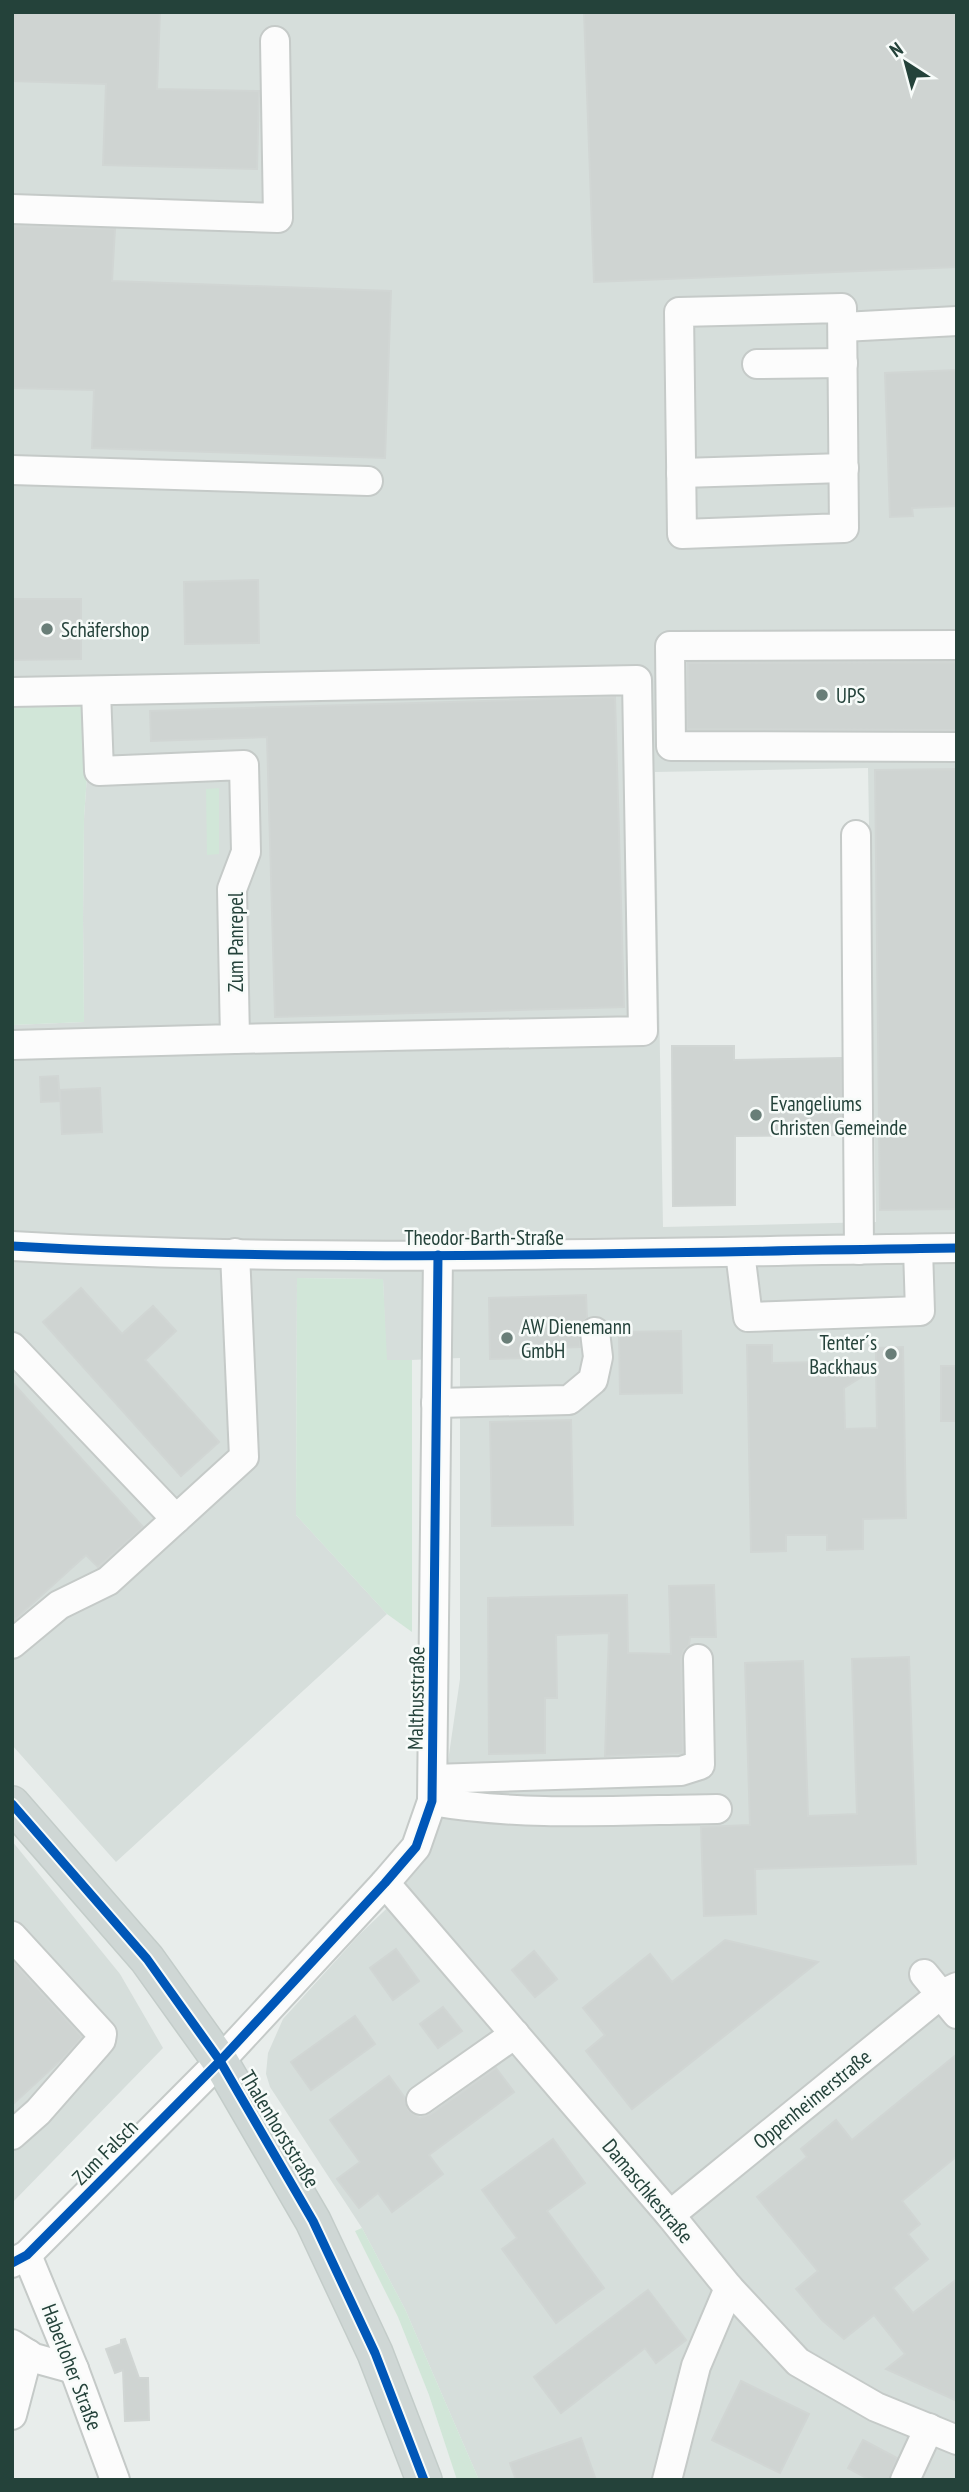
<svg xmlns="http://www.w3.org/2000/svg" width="969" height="2492" font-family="'PT Sans Narrow',sans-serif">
<rect width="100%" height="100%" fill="#e8edeb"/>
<g fill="#d6dedb" fill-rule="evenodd">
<path d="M12 12H957V2480H479L405 2309 362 2228 270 2087 266 2074 268 2053 283 2019 359 1935 404 1892 397 1881 444 1789 460 1679V1358L386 1361 383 1279 297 1278 296 1515 387 1614 116 1862 12 1745V1025L84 1022 83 919 84 818 87 775 12 704ZM868 768 876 1222 663 1227 655 772Z"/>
<path d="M12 1841 120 1974 163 2048 12 2203Z"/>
</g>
<g fill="#d1e6d8">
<path d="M12 704H82L87 775 84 818 83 919 84 1022 12 1025Z"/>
<path d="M219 788V854L207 855 206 789Z"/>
<path d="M297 1278 383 1279 387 1360H412V1632L387 1614 296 1515Z"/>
<path d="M362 2228 405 2309 479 2480H457L429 2395 398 2317 355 2231Z"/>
</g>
<g fill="#cfd4d2" stroke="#d1d6d4" stroke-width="2" fill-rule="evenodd">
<path d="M12 12H160L157 89 259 91 257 169 103 165 106 84 12 81Z"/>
<path d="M584 12H957V267L594 282Z"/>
<path d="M12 226 115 229 112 281 391 291 385 458 92 448 94 390 12 388Z"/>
<path d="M957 370V506L912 508 913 516 890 517 885 373Z"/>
<path d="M258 580 259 643 185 644 184 582Z"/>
<path d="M12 599H81V659L12 660Z"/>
<path d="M957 662V730L687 729 688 663Z"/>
<path d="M615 697 624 1007 275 1017 267 737 151 741 150 711Z"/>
<path d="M957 769V1209L880 1210 875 770Z"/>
<path d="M672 1046H734V1060L841 1058 842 1135 735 1136V1205L673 1206Z"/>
<path d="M58 1076 60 1101 41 1102 40 1077Z"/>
<path d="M100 1088 102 1132 62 1134 60 1090Z"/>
<path d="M81 1288 122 1334 153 1306 176 1331 145 1360 219 1442 181 1476 43 1322Z"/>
<path d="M586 1295 587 1318 580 1326V1347L527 1349V1358L490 1359 489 1298Z"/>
<path d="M681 1331 682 1393 620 1394 619 1332Z"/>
<path d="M747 1345H772V1363L876 1361V1348L903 1347 906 1518 863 1519V1549L827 1550V1535H786V1551L751 1552ZM876 1368 877 1428 845 1429 844 1388Z"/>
<rect x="941" y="1366" width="16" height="55"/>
<path d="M12 1382 143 1527 98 1567 86 1555 12 1622Z"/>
<path d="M571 1420 573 1525 492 1526 490 1422Z"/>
<path d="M714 1585 716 1637H690L689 1645 684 1650 681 1659 683 1753 605 1756 609 1633 556 1635 557 1698H545V1753L489 1754 488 1598 627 1595 628 1653 671 1654 669 1586Z"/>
<path d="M909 1657 916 1864 755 1869 756 1914 704 1916 701 1827 750 1825 745 1663 803 1661 808 1816 857 1814 852 1659Z"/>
<path d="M725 1940 818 1962 632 2109 586 2051 605 2035 583 2008 650 1954 672 1982Z"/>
<path d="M396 1949 419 1981 393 2000 370 1968Z"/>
<path d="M534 1951 557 1979 535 1997 512 1970Z"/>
<path d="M12 1961 82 2037 65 2056 12 2105Z"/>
<path d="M443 2007 462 2031 438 2048 420 2024Z"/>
<path d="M355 2016 375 2044 311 2090 291 2062Z"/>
<path d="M957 2054V2156L902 2201 920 2224 908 2234 928 2259 893 2288 913 2313 957 2279V2401L886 2369 905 2354 874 2315 844 2339 822 2320 796 2289 818 2271 757 2197 807 2157 801 2149 836 2120 852 2140Z"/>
<path d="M496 2068 514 2092 429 2155 443 2174 392 2212 378 2193 359 2208 337 2179 360 2162 330 2120 389 2076 405 2098 408 2110 420 2118 431 2114Z"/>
<path d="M553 2139 585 2183 547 2211 604 2288 556 2323 502 2249 517 2238 482 2190Z"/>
<path d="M648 2290 686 2340 656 2363 645 2348 561 2413 534 2377Z"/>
<path d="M125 2339 139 2378H148L149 2420 125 2421 123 2370 115 2373 106 2349 121 2344V2340Z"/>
<path d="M741 2381 809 2414 780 2473 712 2440Z"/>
<path d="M581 2438 596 2480H516L510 2463Z"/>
<path d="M863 2440 897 2458 889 2480H870L848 2468Z"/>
</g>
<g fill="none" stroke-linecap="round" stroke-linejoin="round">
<g stroke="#c5cac8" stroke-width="32">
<g id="minor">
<path d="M12 209 278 218 275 41"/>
<path d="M842 308 844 528 682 534 679 312Z"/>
<path d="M843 327 957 321"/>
<path d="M757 364 843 363"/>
<path d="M12 470 368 481"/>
<path d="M681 473 844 468"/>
<path d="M957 645 670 646 671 746 957 747"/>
<path d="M12 692 637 680 643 1031 235 1039"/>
<path d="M856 835 859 1250"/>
<path d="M12 1045 235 1039 232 889 246 852 244 765 99 771 96 691"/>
<path d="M12 1246C327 1264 642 1252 957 1248"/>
<path d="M740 1252 748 1317 920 1311 918 1249"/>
<path d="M12 1347 176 1519 108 1581 59 1605 12 1644"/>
<path d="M436 1403 569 1400 593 1380 598 1357 595 1332"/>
<path d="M176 1519 244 1457 235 1253"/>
<path d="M433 1779 681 1771 700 1765 698 1659"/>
<path d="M432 1801C523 1817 624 1810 717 1809"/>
<path d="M385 1883 670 2215 729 2288 798 2362 876 2407 957 2440"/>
<path d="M12 1936 102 2034 101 2040 96 2046 38 2112 12 2135"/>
<path d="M924 1974 957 2014"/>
<path d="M421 2100 515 2034"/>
<path d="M670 2215 940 1995 957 1987"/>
<path d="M27 2255 74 2369 115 2480"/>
<path d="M12 2263 27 2255 220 2061 385 1883 416 1847 432 1801 438 1255"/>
<path d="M12 2344 34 2358 74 2369"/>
<path d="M12 2415 28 2354"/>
<path d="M667 2480 696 2366 729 2288"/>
<path d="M905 2480 929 2428"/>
</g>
</g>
<g stroke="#c3ccc9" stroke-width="38">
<path id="major" d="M12 1804 147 1959 220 2061 313 2221 375 2353 424 2480"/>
</g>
<use href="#minor" stroke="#fcfcfc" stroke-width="28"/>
<use href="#major" stroke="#cfd7d5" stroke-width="35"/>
<g stroke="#f7fbf9" stroke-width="13">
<g id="cycleway">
<path d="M12 1246C327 1264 642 1252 957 1248"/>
<path d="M12 1804 147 1959 220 2061 313 2221 375 2353 424 2480"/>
<path d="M12 2263 27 2255 220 2061 385 1883 416 1847 432 1801 438 1255"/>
</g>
</g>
<use href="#cycleway" stroke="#0057b8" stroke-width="9"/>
</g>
<g fill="#697e78" stroke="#f7fbf9" stroke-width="2.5">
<circle cx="47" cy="629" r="7"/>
<circle cx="822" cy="695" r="7"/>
<circle cx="756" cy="1115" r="7"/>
<circle cx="507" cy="1338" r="7"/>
<circle cx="891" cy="1354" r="7"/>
</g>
<g text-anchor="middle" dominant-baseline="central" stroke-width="5" stroke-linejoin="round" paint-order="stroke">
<g font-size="21" fill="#24423a" stroke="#f7fbf9" text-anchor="start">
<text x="61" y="629">Schäfershop</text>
<text x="836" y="695">UPS</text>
<text x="770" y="1103">Evangeliums<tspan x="770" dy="24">Christen Gemeinde</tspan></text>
<text x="521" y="1326">AW Dienemann<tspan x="521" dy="24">GmbH</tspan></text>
<text x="877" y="1342" text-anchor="end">Tenter´s<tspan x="877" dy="24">Backhaus</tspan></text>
</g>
<g font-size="21" fill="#24423a" stroke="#f7fbf9">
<text transform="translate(235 942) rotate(-90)">Zum Panrepel</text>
<text x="484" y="1237">Theodor-Barth-Straße</text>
<text transform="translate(416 1698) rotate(-89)">Malthusstraße</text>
<text transform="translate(812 2099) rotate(-39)">Oppenheimerstraße</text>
<text transform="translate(280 2129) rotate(59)">Thalenhorststraße</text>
<text transform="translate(105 2152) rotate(-45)">Zum Falsch</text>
<text transform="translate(648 2191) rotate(50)">Damaschkestraße</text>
<text transform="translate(72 2367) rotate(69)">Haberloher Straße</text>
</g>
</g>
<rect width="969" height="2492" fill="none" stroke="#24423a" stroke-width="28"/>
<g transform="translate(906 63) rotate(324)" stroke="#f7fbf9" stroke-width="5" paint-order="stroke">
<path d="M0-5L12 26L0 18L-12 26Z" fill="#24423a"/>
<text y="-10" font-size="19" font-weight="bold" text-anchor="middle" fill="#24423a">N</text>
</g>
</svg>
